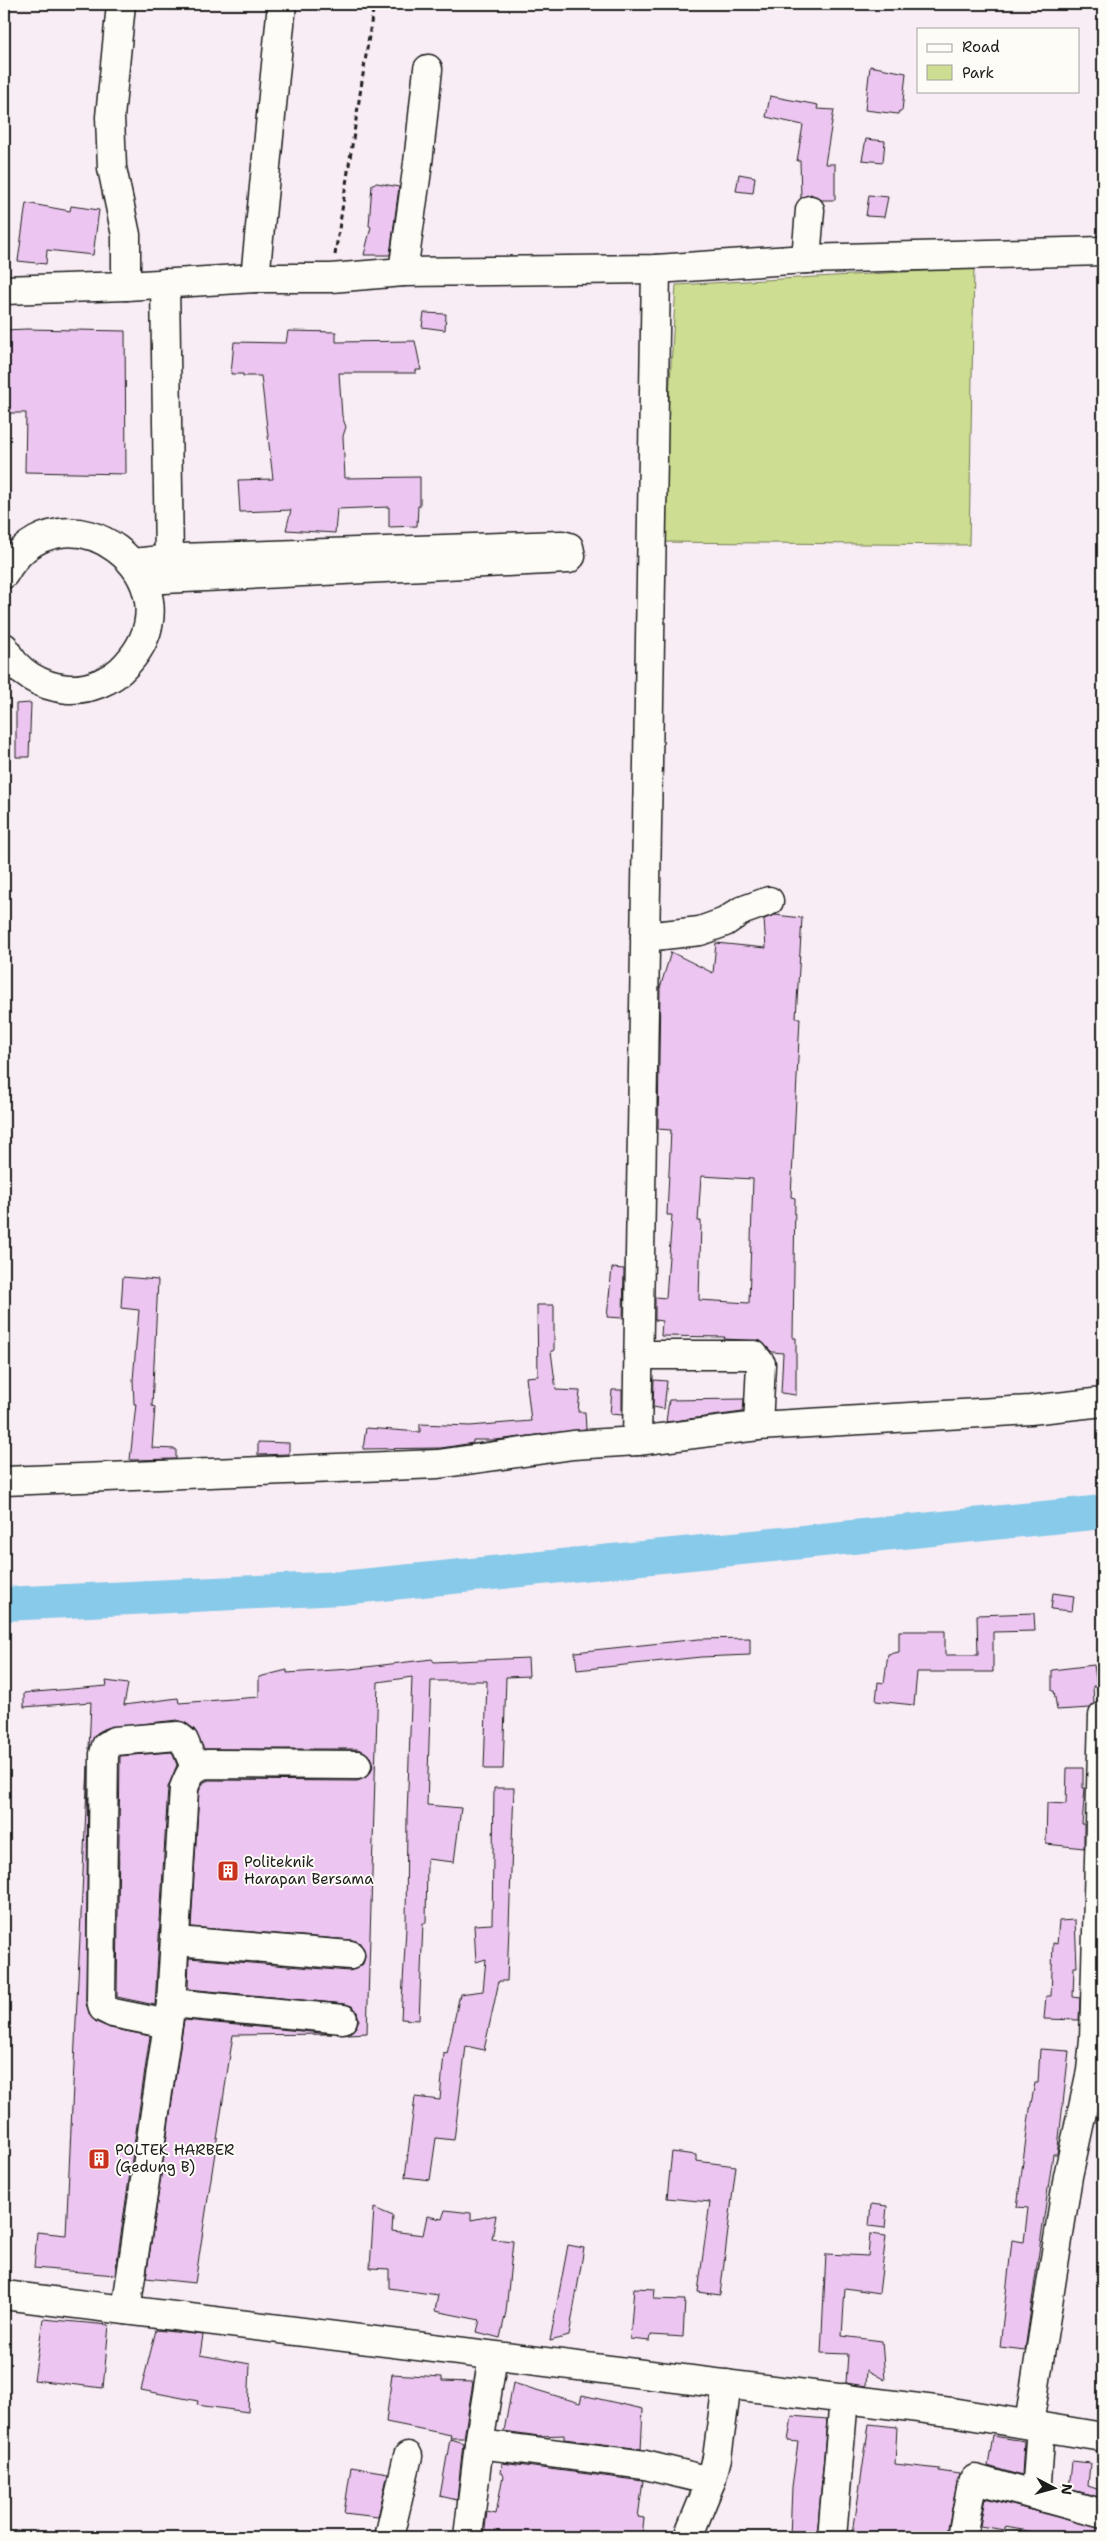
<svg xmlns="http://www.w3.org/2000/svg" width="1107" height="2541" font-family="'Shantell Sans',sans-serif">
<rect width="100%" height="100%" fill="#f8ecf5"/>
<filter id="ink" filterUnits="userSpaceOnUse"><feTurbulence type="fractalNoise" baseFrequency=".02" numOctaves="2"/><feDisplacementMap in="SourceGraphic" scale="10" xChannelSelector="R" yChannelSelector="G"/><feConvolveMatrix kernelMatrix="1 2 1 2 8 2 1 2 1" color-interpolation-filters="sRGB"/></filter>
<g filter="url(#ink)">
<path fill="#cddd91" stroke="#747c56" d="M974 268 969 545 660 542 676 285Z"/>
<g fill="none" stroke-linecap="round" stroke-linejoin="round">
<path stroke="#88cae9" stroke-width="34" d="M4 1604 341 1588 1103 1512"/>
</g>
<g fill="#ecc6f0" stroke="#1c1c1c" fill-rule="evenodd">
<path d="M870 66 906 73 902 111H899L898 114 865 110Z"/>
<path d="M770 96 818 105 817 109 834 110 825 164H835V200H821L811 194 801 198 800 161H797L803 125 766 117Z"/>
<path d="M866 139 885 141 883 162 862 160Z"/>
<path d="M739 174 755 177 753 193 736 191Z"/>
<path d="M377 183 399 187 390 255H364L371 227 369 226 372 184Z"/>
<path d="M869 195 888 197 884 217 866 216Z"/>
<path d="M26 203 70 211 71 206 99 210 93 255 47 250 46 264 18 261Z"/>
<path d="M424 313 446 314 445 330 422 327Z"/>
<path d="M27 329 125 331 126 474 25 472 26 413H4V330Z"/>
<path d="M288 331 336 332V342L415 341 421 370H416V373H339L342 416 346 427 343 436 345 478 420 477V506H418L417 526 389 527V507L337 509 335 533 286 530 291 510 240 512 238 480 273 479 261 376H243V374H231L234 342 286 343Z"/>
<path d="M31 703 29 757H16V704Z"/>
<path d="M775 915 802 918 796 1018H800L791 1197 795 1198 793 1338H796V1395L781 1393 783 1353 772 1352 761 1341 724 1339 725 1337 661 1336 662 1321 655 1320V1297L666 1298 672 1215H667L671 1130 658 1129 660 988 671 952 713 973 716 943 766 948 764 919ZM701 1176 753 1179 749 1303 699 1300 701 1221H698Z"/>
<path d="M612 1268 624 1269 623 1318 607 1317Z"/>
<path d="M123 1277 158 1280 152 1406 155 1407 152 1448 176 1449V1459L130 1460 136 1404H134L133 1380 139 1310 121 1308Z"/>
<path d="M537 1305H554V1351H551L556 1390 580 1391 578 1412H585L586 1429 496 1440H473V1443L441 1448 363 1449 366 1428 420 1432V1424L470 1426 531 1421 526 1377 538 1376Z"/>
<path d="M654 1380 667 1381 664 1409 653 1407Z"/>
<path d="M612 1390H622V1415L610 1414Z"/>
<path d="M744 1399 743 1412 666 1422 669 1400Z"/>
<path d="M258 1442 289 1443V1454L258 1455Z"/>
<path d="M1053 1593 1074 1596 1072 1611 1051 1609Z"/>
<path d="M1034 1613 1035 1631 993 1632V1672H917L914 1705 876 1701 878 1682 884 1683 888 1654 899 1652V1631H945V1655H978L977 1615Z"/>
<path d="M750 1638V1655L701 1657 577 1670 575 1652 699 1639Z"/>
<path d="M528 1658 529 1676 506 1677 503 1769H484L487 1681H431L427 1805 461 1808 454 1862 427 1859 426 1923H423L419 2020 401 2019 406 1928 407 1816 412 1677 378 1682 367 2033 348 2034 355 2028 359 2020 357 2012 352 2006 345 2004 188 1989 189 1958 349 1971 356 1969 363 1964 365 1957 364 1949 359 1942 352 1940 191 1927 199 1791 204 1782 209 1780 357 1781 365 1778 371 1772 373 1766 371 1758 365 1752 357 1749H204L194 1729 187 1724 177 1720 106 1728 97 1733 89 1749 91 1702 24 1707V1693L107 1686 106 1681 128 1684 124 1705 178 1698 179 1703 259 1697V1677L287 1670V1673L350 1669 432 1659 434 1662Z"/>
<path d="M1094 1665 1097 1686H1093L1094 1704 1090 1708 1057 1710 1054 1691H1052V1670Z"/>
<path d="M172 1752 177 1765 168 1787 155 2005 117 1997 120 1756Z"/>
<path d="M88 1766 86 2004 91 2017 96 2022 110 2028 150 2036 115 2275 34 2268 37 2232 66 2235Z"/>
<path d="M1067 1768H1083V1788H1085L1082 1824H1084V1848L1046 1844 1047 1803 1066 1804Z"/>
<path d="M494 1788H514L507 1981H499L484 2050 466 2046 454 2140 436 2138 430 2180 405 2177 415 2097 440 2100 444 2053 447 2054 460 1994 483 1991 486 1959 476 1962 474 1925 492 1924Z"/>
<path d="M1075 1920 1077 1967H1074L1073 1997 1080 1998 1079 2020 1044 2019 1046 1996H1051L1053 1943 1057 1944 1059 1921Z"/>
<path d="M184 2020 332 2034 233 2035 195 2283 146 2278Z"/>
<path d="M1040 2049 1069 2051 1058 2147 1057 2154H1053L1025 2350 1000 2347 1012 2240 1024 2242 1028 2208 1017 2207 1030 2109 1035 2083H1038Z"/>
<path d="M672 2152 696 2155V2161L736 2166 720 2295 698 2292 710 2202 667 2198Z"/>
<path d="M871 2204 887 2206 885 2228 869 2226Z"/>
<path d="M374 2208 393 2216 392 2231 423 2235 427 2216 442 2219 445 2210 471 2213V2220L496 2215 492 2239 513 2241 506 2312 500 2338 477 2332 480 2320 435 2311 438 2295 389 2288V2269L370 2268Z"/>
<path d="M870 2234 886 2236 879 2293 845 2288 842 2336 882 2341 885 2380 867 2370 866 2386 846 2383 848 2354 821 2353 826 2254 868 2256Z"/>
<path d="M568 2245 584 2248 569 2336 550 2341Z"/>
<path d="M634 2288 655 2289 654 2299 685 2300 683 2337 651 2335 650 2341 630 2339Z"/>
<path d="M43 2319 109 2325 103 2388 34 2380Z"/>
<path d="M156 2330 203 2335 200 2355 250 2364 248 2412 197 2405 198 2401 141 2390Z"/>
<path d="M392 2374 442 2377V2381L473 2382 464 2438H450L451 2435 386 2422Z"/>
<path d="M513 2383 580 2403 582 2395 643 2409 641 2449 564 2439V2435L539 2436 504 2431Z"/>
<path d="M792 2416 827 2419 817 2537H790L792 2487 798 2442 788 2441Z"/>
<path d="M869 2424 897 2427 895 2464 940 2469 939 2471 959 2474 947 2533 928 2531 927 2537H863V2535L853 2533Z"/>
<path d="M993 2436 1024 2441 1022 2476 988 2466Z"/>
<path d="M450 2439 463 2443 457 2500 440 2496Z"/>
<path d="M1072 2461 1090 2463 1088 2486 1103 2491V2498L1069 2489Z"/>
<path d="M502 2463 643 2481 638 2517 644 2518 642 2537H484L487 2512 496 2514 503 2475 501 2474Z"/>
<path d="M351 2467 388 2473 378 2517 344 2513Z"/>
<path d="M985 2498 1103 2529V2537H1045L1046 2534 1005 2527V2530L980 2526Z"/>
</g>
<g fill="none" stroke-linecap="round" stroke-linejoin="round">
<g stroke="#1c1c1c" stroke-width="31">
<g id="minor">
<path d="M121 4 110 117 112 168 126 235V286"/>
<path d="M806 259 810 210"/>
<path d="M403 272 418 163 428 69"/>
<path d="M255 278 282 4"/>
<path d="M165 283 169 559"/>
<path d="M4 290 126 286 255 278H331L403 272 656 269 806 259 1103 251"/>
<path d="M133 563 180 558 562 545 569 547 571 556 568 559 143 580"/>
<path d="M4 574C62 472 206 579 126 665 112 681 89 690 68 689 42 687 15 672 4 647"/>
<path d="M645 937 700 931 725 922 741 911 769 901"/>
<path d="M638 1355H754L761 1364 758 1426"/>
<path d="M637 1441 656 269"/>
<path d="M4 1481 438 1464 573 1445 637 1441 758 1426 1030 1410 1103 1402"/>
<path d="M176 1941 350 1955"/>
<path d="M171 2003 343 2019"/>
<path d="M168 2024 113 2013 103 2008 101 2000 104 1754 106 1746 114 1741 178 1736 184 1741 195 1767"/>
<path d="M126 2310 171 2003 184 1788C189 1774 192 1767 207 1764L357 1765"/>
<path d="M1029 2424 1068 2176 1091 2071 1094 2040 1103 1716"/>
<path d="M479 2444 645 2465 711 2481 688 2537"/>
<path d="M711 2481 717 2458 727 2384"/>
<path d="M1036 2495 1041 2427"/>
<path d="M389 2537 408 2456"/>
<path d="M468 2537 479 2444 493 2356"/>
<path d="M832 2537 844 2398"/>
<path d="M962 2537 972 2483 975 2479 1103 2514"/>
</g>
</g>
<g stroke="#1c1c1c" stroke-width="31">
<path id="major" d="M4 2295 951 2412 1103 2437"/>
</g>
<path stroke="#1c1c1c" stroke-width="3" stroke-dasharray="5 4" stroke-linecap="butt" d="M335 255 374 4"/>
<use href="#minor" stroke="#fdfcf7" stroke-width="28"/>
<use href="#major" stroke="#fdfcf7" stroke-width="28"/>
</g>
</g>
<defs>
<g id="building-square" transform="scale(1.125)"><rect x="-9" y="-9" width="18" height="18" rx="4" fill="#c8321e" stroke="#fdfcf7"/><path d="M-4-6H4V6H1V3H-1V6H-4ZM-2.5-4.3h1.7v1.8h-1.7ZM.8-4.3h1.7v1.8H.8ZM-2.5-1h1.7V.8h-1.7ZM.8-1h1.7V.8H.8Z" fill="#fff"/></g>
</defs>
<g fill-rule="evenodd">
<use href="#building-square" x="228" y="1871"/>
<use href="#building-square" x="99" y="2159"/>
</g>
<g text-anchor="middle" dominant-baseline="central" stroke-width="4" stroke-linejoin="round" paint-order="stroke">
<g font-size="15" fill="#1c1c1c" stroke="#fdfcf7" text-anchor="start">
<text x="244" y="1862">Politeknik<tspan x="244" dy="17">Harapan Bersama</tspan></text>
<text x="115" y="2150">POLTEK HARBER<tspan x="115" dy="17">(Gedung B)</tspan></text>
</g>
</g>
<rect width="1107" height="2541" fill="none" stroke="#fdfcf7" stroke-width="20"/>
<rect x="10" y="10" width="1087" height="2521" fill="none" stroke="#1c1c1c" stroke-width="2" filter="url(#ink)"/>
<rect x="917" y="28" width="162" height="65" fill="#fdfcf7" stroke="#a3a29f"/>
<rect x="927" y="44" width="25" height="8" fill="#fdfcf7" stroke="#a3a29f"/>
<text x="962" y="52" font-size="15" fill="#1c1c1c">Road</text>
<rect x="927" y="65" width="25" height="15" fill="#cddd91" stroke="#a3a29f"/>
<text x="962" y="78" font-size="15" fill="#1c1c1c">Park</text>
<g transform="translate(1054 2488) rotate(96)" stroke="#fdfcf7" stroke-width="4" paint-order="stroke">
<path d="M0-4L9 19L0 12L-9 19Z" fill="#1c1c1c"/>
<text y="-8" font-size="14" font-weight="bold" text-anchor="middle" fill="#1c1c1c">N</text>
</g>
</svg>
